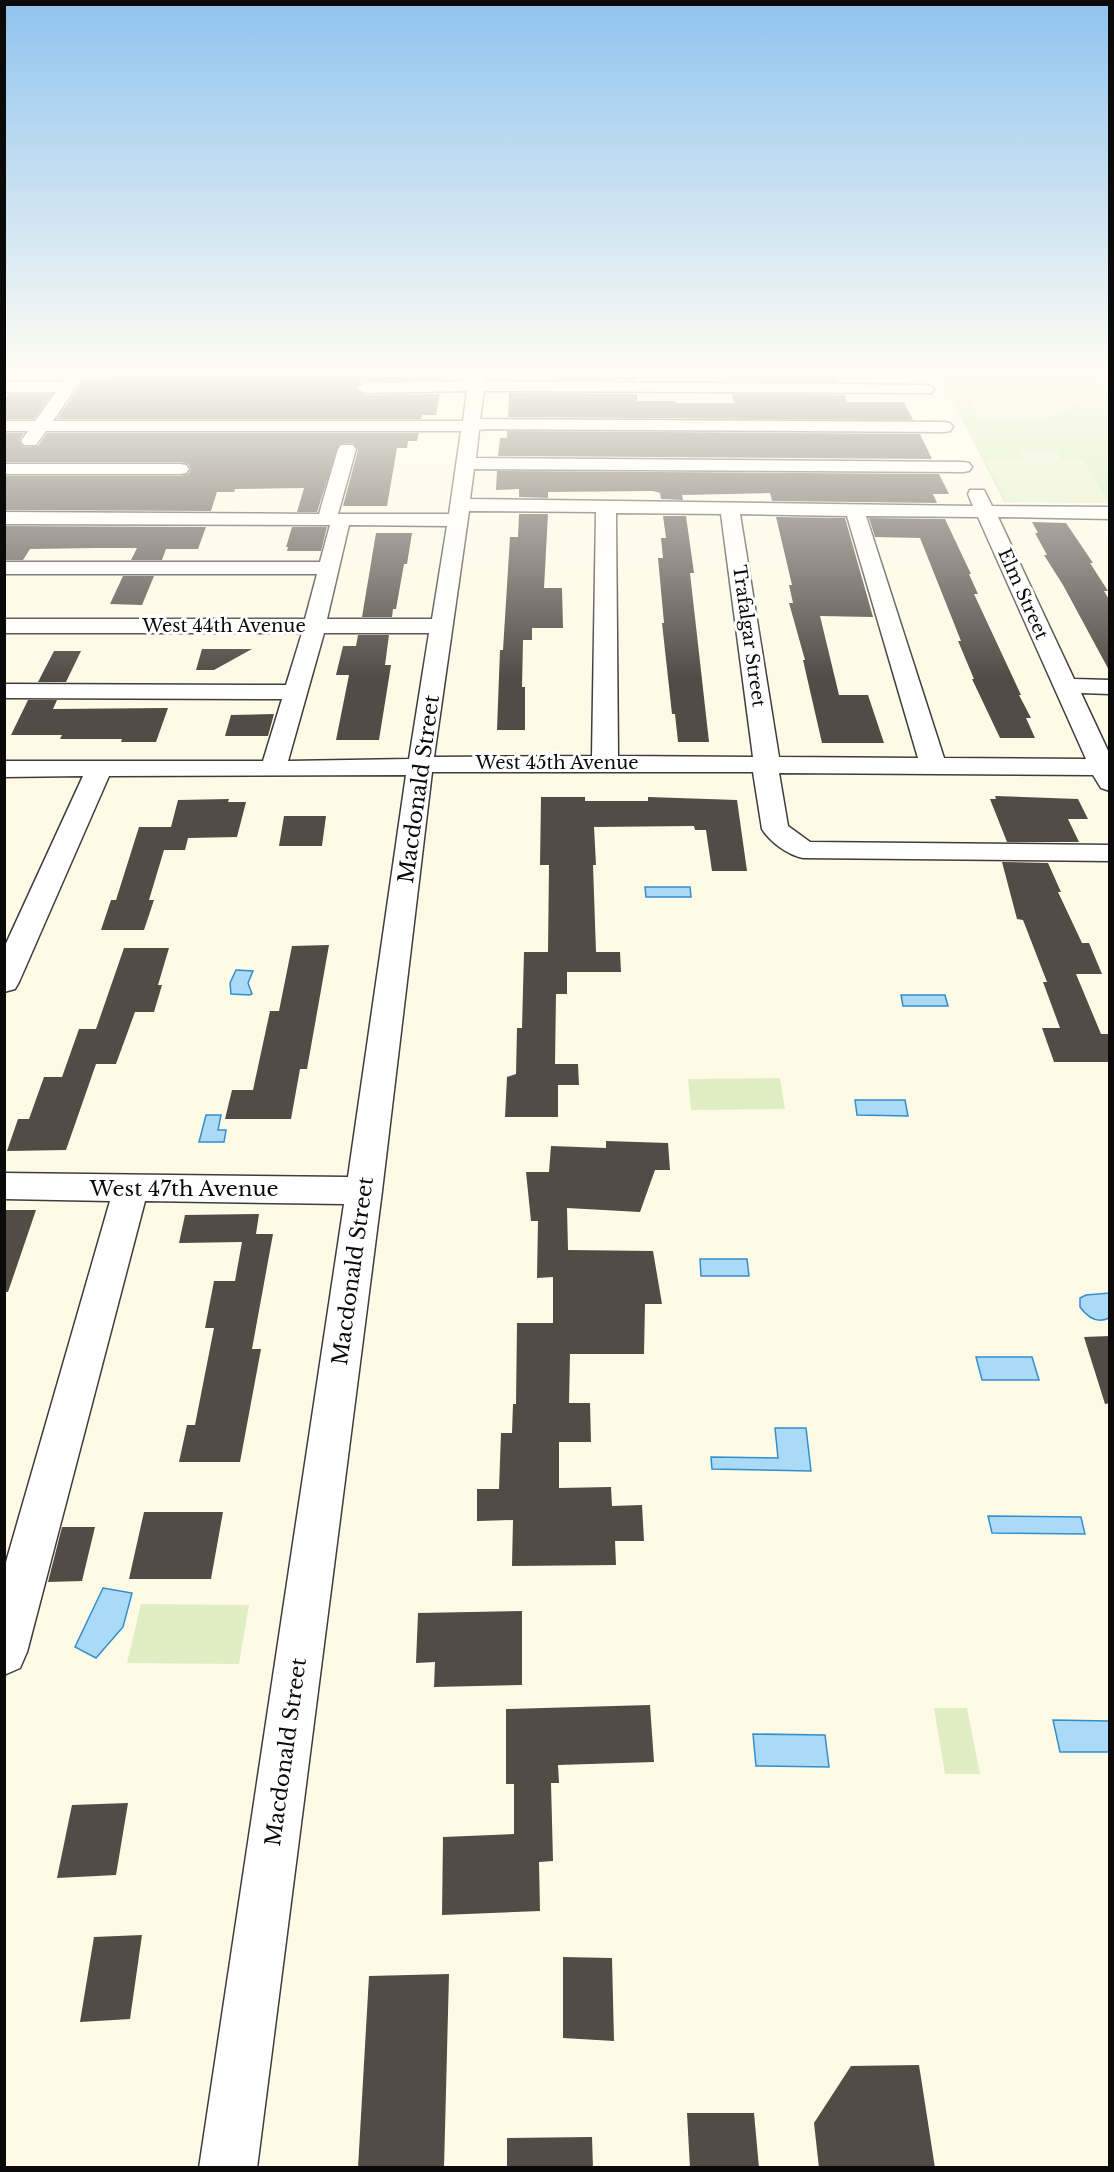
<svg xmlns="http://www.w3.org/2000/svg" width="1114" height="2172" font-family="'Libre Baskerville',serif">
<rect width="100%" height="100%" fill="#fffae6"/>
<path fill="#cde8b1" d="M939 374H1095L1109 393V503L1004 502Z"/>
<g fill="#e0efc3">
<path d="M959 379 1078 380C1079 384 1082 389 1082 393 1083 423 1001 422 982 422Z"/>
<path d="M1018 450H1056L1062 460H1083L1109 503 1006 501 985 459H1023Z"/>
<path d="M780 1078 785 1109 691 1110 688 1079Z"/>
<path d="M141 1604 249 1605 239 1664 127 1663Z"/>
<path d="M934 1708H967L980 1774H945Z"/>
</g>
<g fill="#abdaf6" stroke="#328fcd" stroke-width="1.5">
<path d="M645 887H690L691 897H646Z"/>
<path d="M236 970 253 971 248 983 252 994 250 995 231 994 230 983Z"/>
<path d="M901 995H945L948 1006H903Z"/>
<path d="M855 1100H905L908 1116 857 1115Z"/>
<path d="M206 1115H221L218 1130H226L224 1142H199Z"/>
<path d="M700 1259H747L749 1276H701Z"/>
<path d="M1109 1293V1318C1097 1324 1088 1318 1080 1307V1298L1086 1295Z"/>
<path d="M976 1357H1032L1039 1380H982Z"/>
<path d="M775 1428H806L811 1471 712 1469 711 1457 778 1458Z"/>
<path d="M988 1516 1081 1517 1085 1534 992 1533Z"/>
<path d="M103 1588 132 1593 123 1627 96 1658 75 1647Z"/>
<path d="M1053 1720 1109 1721V1752H1060Z"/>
<path d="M753 1734 825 1735 829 1767 756 1766Z"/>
</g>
<g fill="#524b46">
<path d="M113 374H444L443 379 365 381 355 387 365 395 440 394 436 415H422L421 419H57L84 380 110 379Z"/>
<path d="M553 374H637V380L553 379Z"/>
<path d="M727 374H836L839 382 729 381Z"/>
<path d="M509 393 637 394V401H675L676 403H734L732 394 845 395 847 402H904L913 420 508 417Z"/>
<path d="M9 394H52L34 419H4V400Z"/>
<path d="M507 431 920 434 932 459 498 456 500 438H507Z"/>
<path d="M4 433H24L19 441 24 447 38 446 47 433H419L417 441H408L407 448H397L387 506H343L358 450 353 443 339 444 317 512H297L304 488 235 489 234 492H217L211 511 4 510V476H180L188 474 191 469 188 464 180 462H4Z"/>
<path d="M497 471 939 474 949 494H933L937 503 772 501 770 493 682 495 683 500 661 499 660 493 653 491 548 492V498L519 497V489L496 490Z"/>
<path d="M519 514H548L544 588H562L563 628H532V640H523L522 687H525V730H497L500 650H503L510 537H518Z"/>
<path d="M663 516H686L694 573H690L709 742H678L675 714H672L662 623H664L658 558H663L661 538H666Z"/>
<path d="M776 517 845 518 873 617 820 616 839 695H868L884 743H822L803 660H805L789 603H793L789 585H792Z"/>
<path d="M869 518 945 519 971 574H969L978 594H974L1021 695H1019L1031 718H1026L1035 738H1000L972 679H974L958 641H961L920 538 875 537Z"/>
<path d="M1032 522 1066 523 1093 563H1090L1108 591H1104L1110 601V672L1063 585 1044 555H1047L1035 533H1038Z"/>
<path d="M4 526 206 527 198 549H166L162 560H131L137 548H96L30 549 23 560H4Z"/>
<path d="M292 527H327L321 551H287L288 547H286Z"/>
<path d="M376 533H412L407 564H404L396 609H393L392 617H362Z"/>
<path d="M123 576H154L142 605 110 604Z"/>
<path d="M358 635H389L385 665H391L379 740H336L349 675H336L343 646H356Z"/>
<path d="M202 649H252L214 670H196Z"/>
<path d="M54 651H81L66 682H38Z"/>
<path d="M28 700H57L53 709 168 708 156 742H121L122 739H60L62 735H11Z"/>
<path d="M274 714 268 736H225L231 715Z"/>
<path d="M995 796 1078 799 1088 819H1068L1079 842H1007L990 799H996Z"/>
<path d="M541 797H585V801H648V797L737 800 747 871H712L706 830H695L694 826 594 827 596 865H593L596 952H620L621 972H567V994H556L555 1064H578L579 1085H558V1117H505L507 1077 516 1074 517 1028H522L524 952H548L549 865H540Z"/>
<path d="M229 799 228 802H246L237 837 188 838 185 850H164L149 900H154L144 930H101L111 900H116L139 827H171L178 800Z"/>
<path d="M284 816H326L322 846H279Z"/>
<path d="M1002 862 1048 863 1061 892H1058L1082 943H1089L1102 974H1076L1101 1034H1110V1062H1054L1042 1028H1060L1043 982H1047L1023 920 1017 919Z"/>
<path d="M329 945 307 1069H300L291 1119H225L232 1090H253L270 1011H279L292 946Z"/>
<path d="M124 948H169L158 985H162L154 1012H135L116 1064H96L66 1150 7 1151 18 1119H29L44 1077H62L79 1029H96Z"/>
<path d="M606 1141 668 1143 670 1170H655L640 1212 567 1208 568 1250 653 1251 662 1304H645L644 1354H570L569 1403H590L591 1442H559V1488L611 1487 612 1506 642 1505 644 1541H615L616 1565 512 1566 513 1520 477 1521V1489H499L501 1433H512L513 1404H516L517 1323H553V1277L537 1278 538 1221H531L526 1172H549L551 1146 606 1148Z"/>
<path d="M4 1210H36L8 1292H4Z"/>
<path d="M259 1214 256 1234H273L252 1349H261L240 1462H179L187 1425H195L214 1328H205L214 1281H235L242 1242 179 1243 185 1215Z"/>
<path d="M1110 1336V1403L1105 1404 1084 1337Z"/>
<path d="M144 1512H223L211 1579H129Z"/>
<path d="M62 1527H95L82 1581 48 1582Z"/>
<path d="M522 1611V1685L434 1687 435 1662 416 1663 418 1613Z"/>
<path d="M650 1705 654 1762 558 1765 559 1783H551L553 1861 539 1862 540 1911 442 1915 443 1837 514 1834V1784H506V1709Z"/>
<path d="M128 1803 116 1875 57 1878 72 1805Z"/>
<path d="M142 1935 130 2019 80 2022 94 1937Z"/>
<path d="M563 1957 612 1958 614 2041 563 2038Z"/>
<path d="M449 1974 444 2168H358L369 1976Z"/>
<path d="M919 2065 935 2168H819L814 2123 851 2066Z"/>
<path d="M687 2113H754L759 2168H690Z"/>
<path d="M592 2137 593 2168H507V2138Z"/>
</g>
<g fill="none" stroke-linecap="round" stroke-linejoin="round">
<g stroke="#3d3d3d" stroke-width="3">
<g id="minor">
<path d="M69 374H85L53 421H463L467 391 365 393 357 388 365 383 469 381 470 374H486L485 381 926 385 932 387 934 390 932 393 484 391 480 419 944 422 950 423 953 427 950 431 944 432 488 429 479 430 476 458 963 462 969 463 972 467 969 471 963 472 474 469 470 499 973 506 968 494 970 490H984L992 506 1110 507V519L998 517 1074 679 1110 680V694L1081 693 1110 755V791L1101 788 1093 775 779 773 788 826 810 842 1110 845V861L803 858C788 855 770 842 762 829L753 772H432L382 1191 257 2168H199L344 1204 145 1201 27 1652 20 1668 4 1675V1569L110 1201 4 1199V1173L348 1177 406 775 109 776 19 982 15 989 4 992V948L83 776 4 777V761H263L282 699 4 698V684L286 685 302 633H4V619H305L317 574H4V562H320L330 525 4 524V512L319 514 338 449 341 445H353L356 449 338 514H449L461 431H46L36 445H24L21 441 28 431H4V421H35L56 392H4V382H63ZM469 511 596 512 592 756 434 757ZM616 513 721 514 753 757 618 756ZM740 514 847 516 918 758 779 757ZM866 516 978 517 1086 759 944 758ZM349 525 447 526 432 619H327ZM324 633H429L409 759 288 761Z"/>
<path d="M4 464H180L186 465 189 469 186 473 180 474H4Z"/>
</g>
</g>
<use href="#minor" fill="#fff" fill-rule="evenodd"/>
</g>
<linearGradient id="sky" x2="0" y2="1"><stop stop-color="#8fc3ee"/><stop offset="0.55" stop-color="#fffdf4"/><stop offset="1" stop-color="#fffdf4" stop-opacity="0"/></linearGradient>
<rect width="1114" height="678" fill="url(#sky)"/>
<g text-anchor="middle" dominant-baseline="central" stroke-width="6" stroke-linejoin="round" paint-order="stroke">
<g font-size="18" fill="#0a0a0a" stroke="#fff">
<text transform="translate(1023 594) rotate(66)">Elm Street</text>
<text x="224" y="626">West 44th Avenue</text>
<text transform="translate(749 636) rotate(82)">Trafalgar Street</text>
<text x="557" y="763">West 45th Avenue</text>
</g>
<g font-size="21" fill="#0a0a0a" stroke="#fff">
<text transform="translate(419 789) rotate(-82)">Macdonald Street</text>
<text x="184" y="1189">West 47th Avenue</text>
<text transform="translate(353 1271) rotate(-82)">Macdonald Street</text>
<text transform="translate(286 1752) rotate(-82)">Macdonald Street</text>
</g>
</g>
<rect width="1114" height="2172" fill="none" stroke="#0a0a0a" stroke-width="12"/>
</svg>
